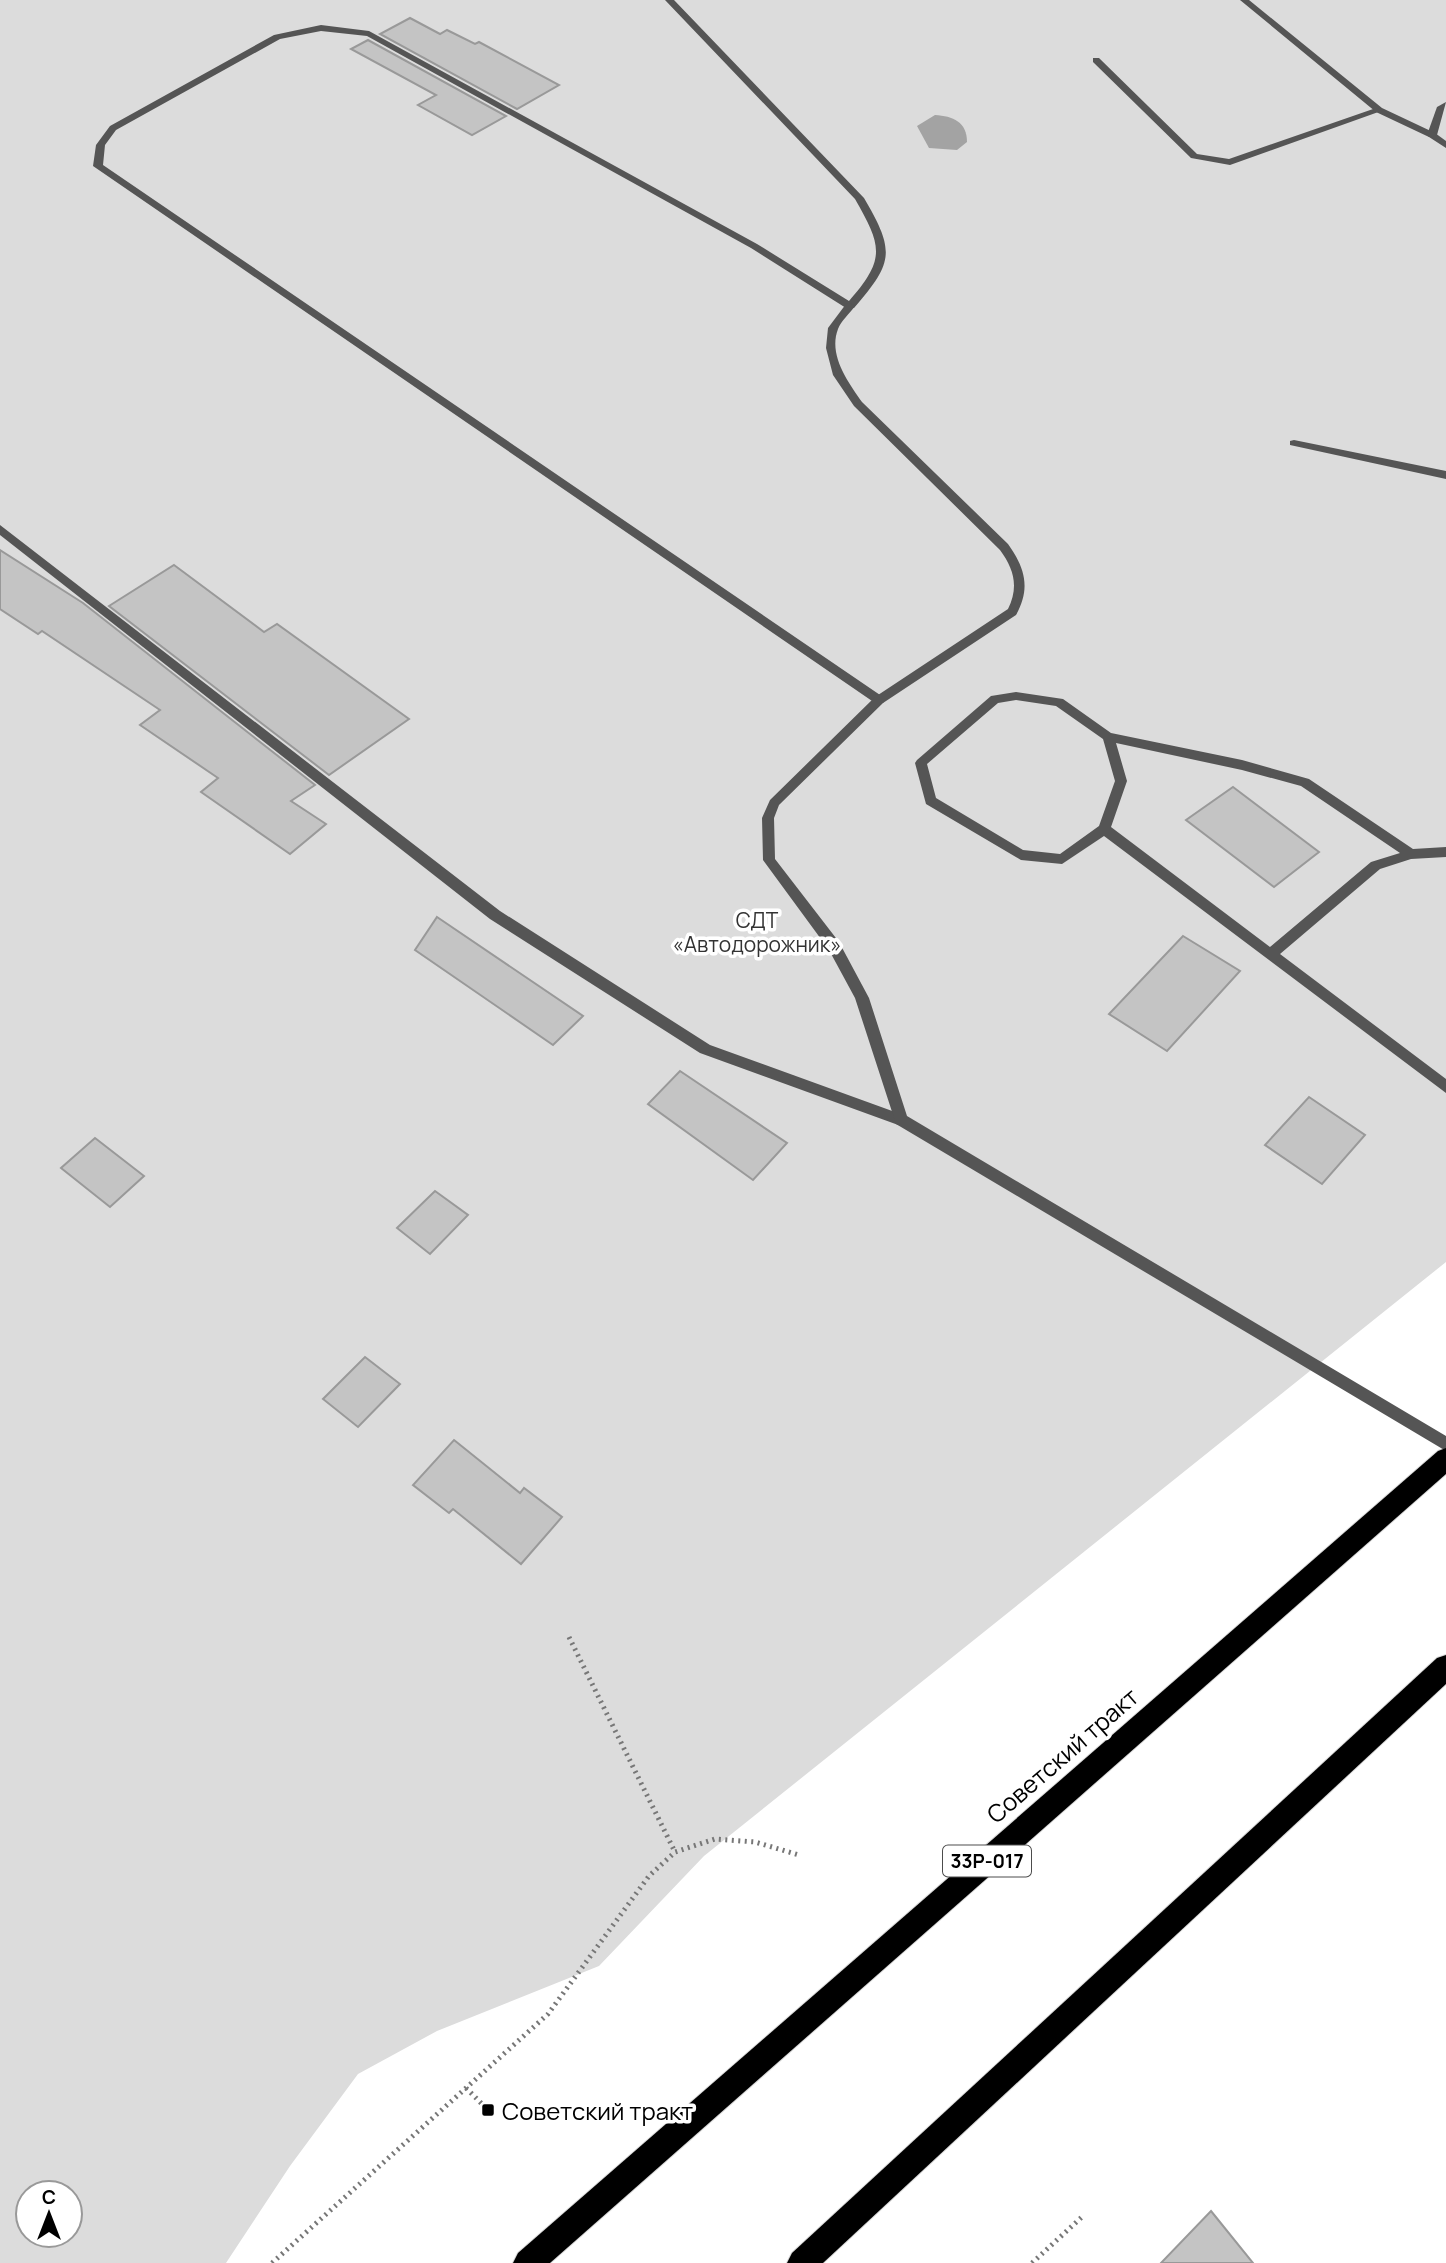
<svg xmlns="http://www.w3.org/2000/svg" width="1446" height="2263" font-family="Manrope,sans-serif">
<rect width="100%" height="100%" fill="#fff"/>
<path fill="#dcdcdc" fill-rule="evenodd" d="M0 0H1446V1262L704 1856 599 1966 437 2031 358 2074 290 2166 226 2263H0ZM28 2193H70V2235H28Z"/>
<path fill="#a3a3a3" d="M935 115C953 116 967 122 967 142L957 150 929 148 917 126Z"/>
<g fill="#c4c4c4" stroke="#999" stroke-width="2">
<path d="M410 18 440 34 447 30 475 44 479 42 559 85 517 109 380 34Z"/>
<path d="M368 40 506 116 472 135 418 105 436 95 351 49Z"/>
<path d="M0 550 83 603 315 785 291 801 326 824 290 854 201 792 218 778 140 725 160 710 42 631 38 634 0 609Z"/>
<path d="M174 565 264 632 277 624 409 719 329 775 109 606Z"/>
<path d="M1233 787 1319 852 1274 887 1186 820Z"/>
<path d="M437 917 583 1016 553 1045 415 950Z"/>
<path d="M1183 936 1240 971 1167 1051 1109 1014Z"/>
<path d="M680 1071 787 1143 753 1180 648 1104Z"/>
<path d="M1309 1097 1365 1135 1322 1184 1265 1145Z"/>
<path d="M95 1138 144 1176 110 1207 61 1168Z"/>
<path d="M435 1191 468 1215 430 1254 397 1228Z"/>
<path d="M365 1357 400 1384 358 1427 323 1399Z"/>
<path d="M454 1440 520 1493 524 1488 562 1517 521 1564 453 1509 449 1513 413 1485Z"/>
<path d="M1211 2211 1253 2263H1161Z"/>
</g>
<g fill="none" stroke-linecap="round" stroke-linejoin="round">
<g stroke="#dbdbdb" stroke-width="2">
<g id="highway">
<path d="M1446 1448V1474L550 2263H513L518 2253 1438 1451Z"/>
<path d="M1446 1655V1684L823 2263H787L792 2253 1437 1658Z"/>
</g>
</g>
<g stroke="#777" stroke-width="5" stroke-dasharray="2 4.5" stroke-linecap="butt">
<path d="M569 1637 675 1852"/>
<path d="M466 2088 488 2110"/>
<path d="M272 2263 548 2014 649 1876 675 1852 715 1839 755 1842 799 1855"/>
<path d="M1032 2263 1084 2215"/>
</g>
<g fill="#555" fill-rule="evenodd">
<path d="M665 0H674L864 198C895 251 894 262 854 308H846L751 248 367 36 321 31 280 39 116 130 105 145 103 165 883 697 885 700 883 703H875L93 166 96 145 110 126 274 35 321 25 369 31 757 244 849 301C886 259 882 246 855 199Z"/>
<path d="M1093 58H1099L1197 154 1229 159 1376 108 1384 110 1230 165 1191 158 1093 62Z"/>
<path d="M1446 102 1437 135 1429 137 1427 135 1437 107Z"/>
<path d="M1294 440 1446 471V479L1290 445V441Z"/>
<path d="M0 525 500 911 710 1045 906 1116 908 1120 906 1124 901 1126 700 1053 490 919 0 535Z"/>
<path d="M1016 692 1063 699 1111 733 1242 760 1309 779 1413 849 1446 847V857L1411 859 1380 869 1280 954 1446 1079V1093L1104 836 1062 864 1021 860 926 804 915 763 917 760 991 696ZM1016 700 1056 706 1103 739 1115 781 1099 826 1060 854 1023 850 936 798 927 764 998 703ZM1116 743 1242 770 1301 786 1400 853 1371 862 1270 947 1111 827 1127 781Z"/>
</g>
<g fill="#555" fill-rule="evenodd">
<path d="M1240 0H1249L1382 108 1435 133 1446 141V148L1429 137 1376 112Z"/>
<path d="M850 303 855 306C850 313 841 321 838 329 828 355 848 382 862 402L1008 544C1025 568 1031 588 1016 615L883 703 779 805 774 818 775 859 839 942 869 998 907 1116 1446 1436V1451L896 1124 855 998 829 950 763 860 762 818 770 800 875 697 1008 609C1019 587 1014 569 1000 550L854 406 833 375 826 348 828 328 846 304Z"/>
</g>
<use href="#highway" fill="#000" fill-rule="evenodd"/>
</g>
<rect fill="#000" stroke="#fff" stroke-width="2.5" x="481" y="2103" width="14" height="14" rx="3.5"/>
<g text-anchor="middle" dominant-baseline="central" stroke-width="7" stroke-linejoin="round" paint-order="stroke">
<rect fill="#fff" stroke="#4c4c4c" stroke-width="2" x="943" y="1845.5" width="88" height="31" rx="5"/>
<g font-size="19" font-weight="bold" fill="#000">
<text x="987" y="1861">33Р-017</text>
</g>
<g font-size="21" fill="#333" stroke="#fff">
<text x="757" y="920">СДТ<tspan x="757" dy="24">«Автодорожник»</tspan></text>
</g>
<g font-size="24" fill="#000" stroke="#fff">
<text transform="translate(1062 1755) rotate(-41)">Советский тракт</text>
</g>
<g font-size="24" fill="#000" stroke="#fff" text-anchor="start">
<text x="502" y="2110">Советский тракт</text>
</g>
</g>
<g transform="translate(49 2214)"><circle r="33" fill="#ffffff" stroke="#999999" stroke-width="2"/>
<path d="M0-5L12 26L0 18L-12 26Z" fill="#000000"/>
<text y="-10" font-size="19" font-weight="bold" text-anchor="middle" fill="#000000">С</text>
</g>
</svg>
